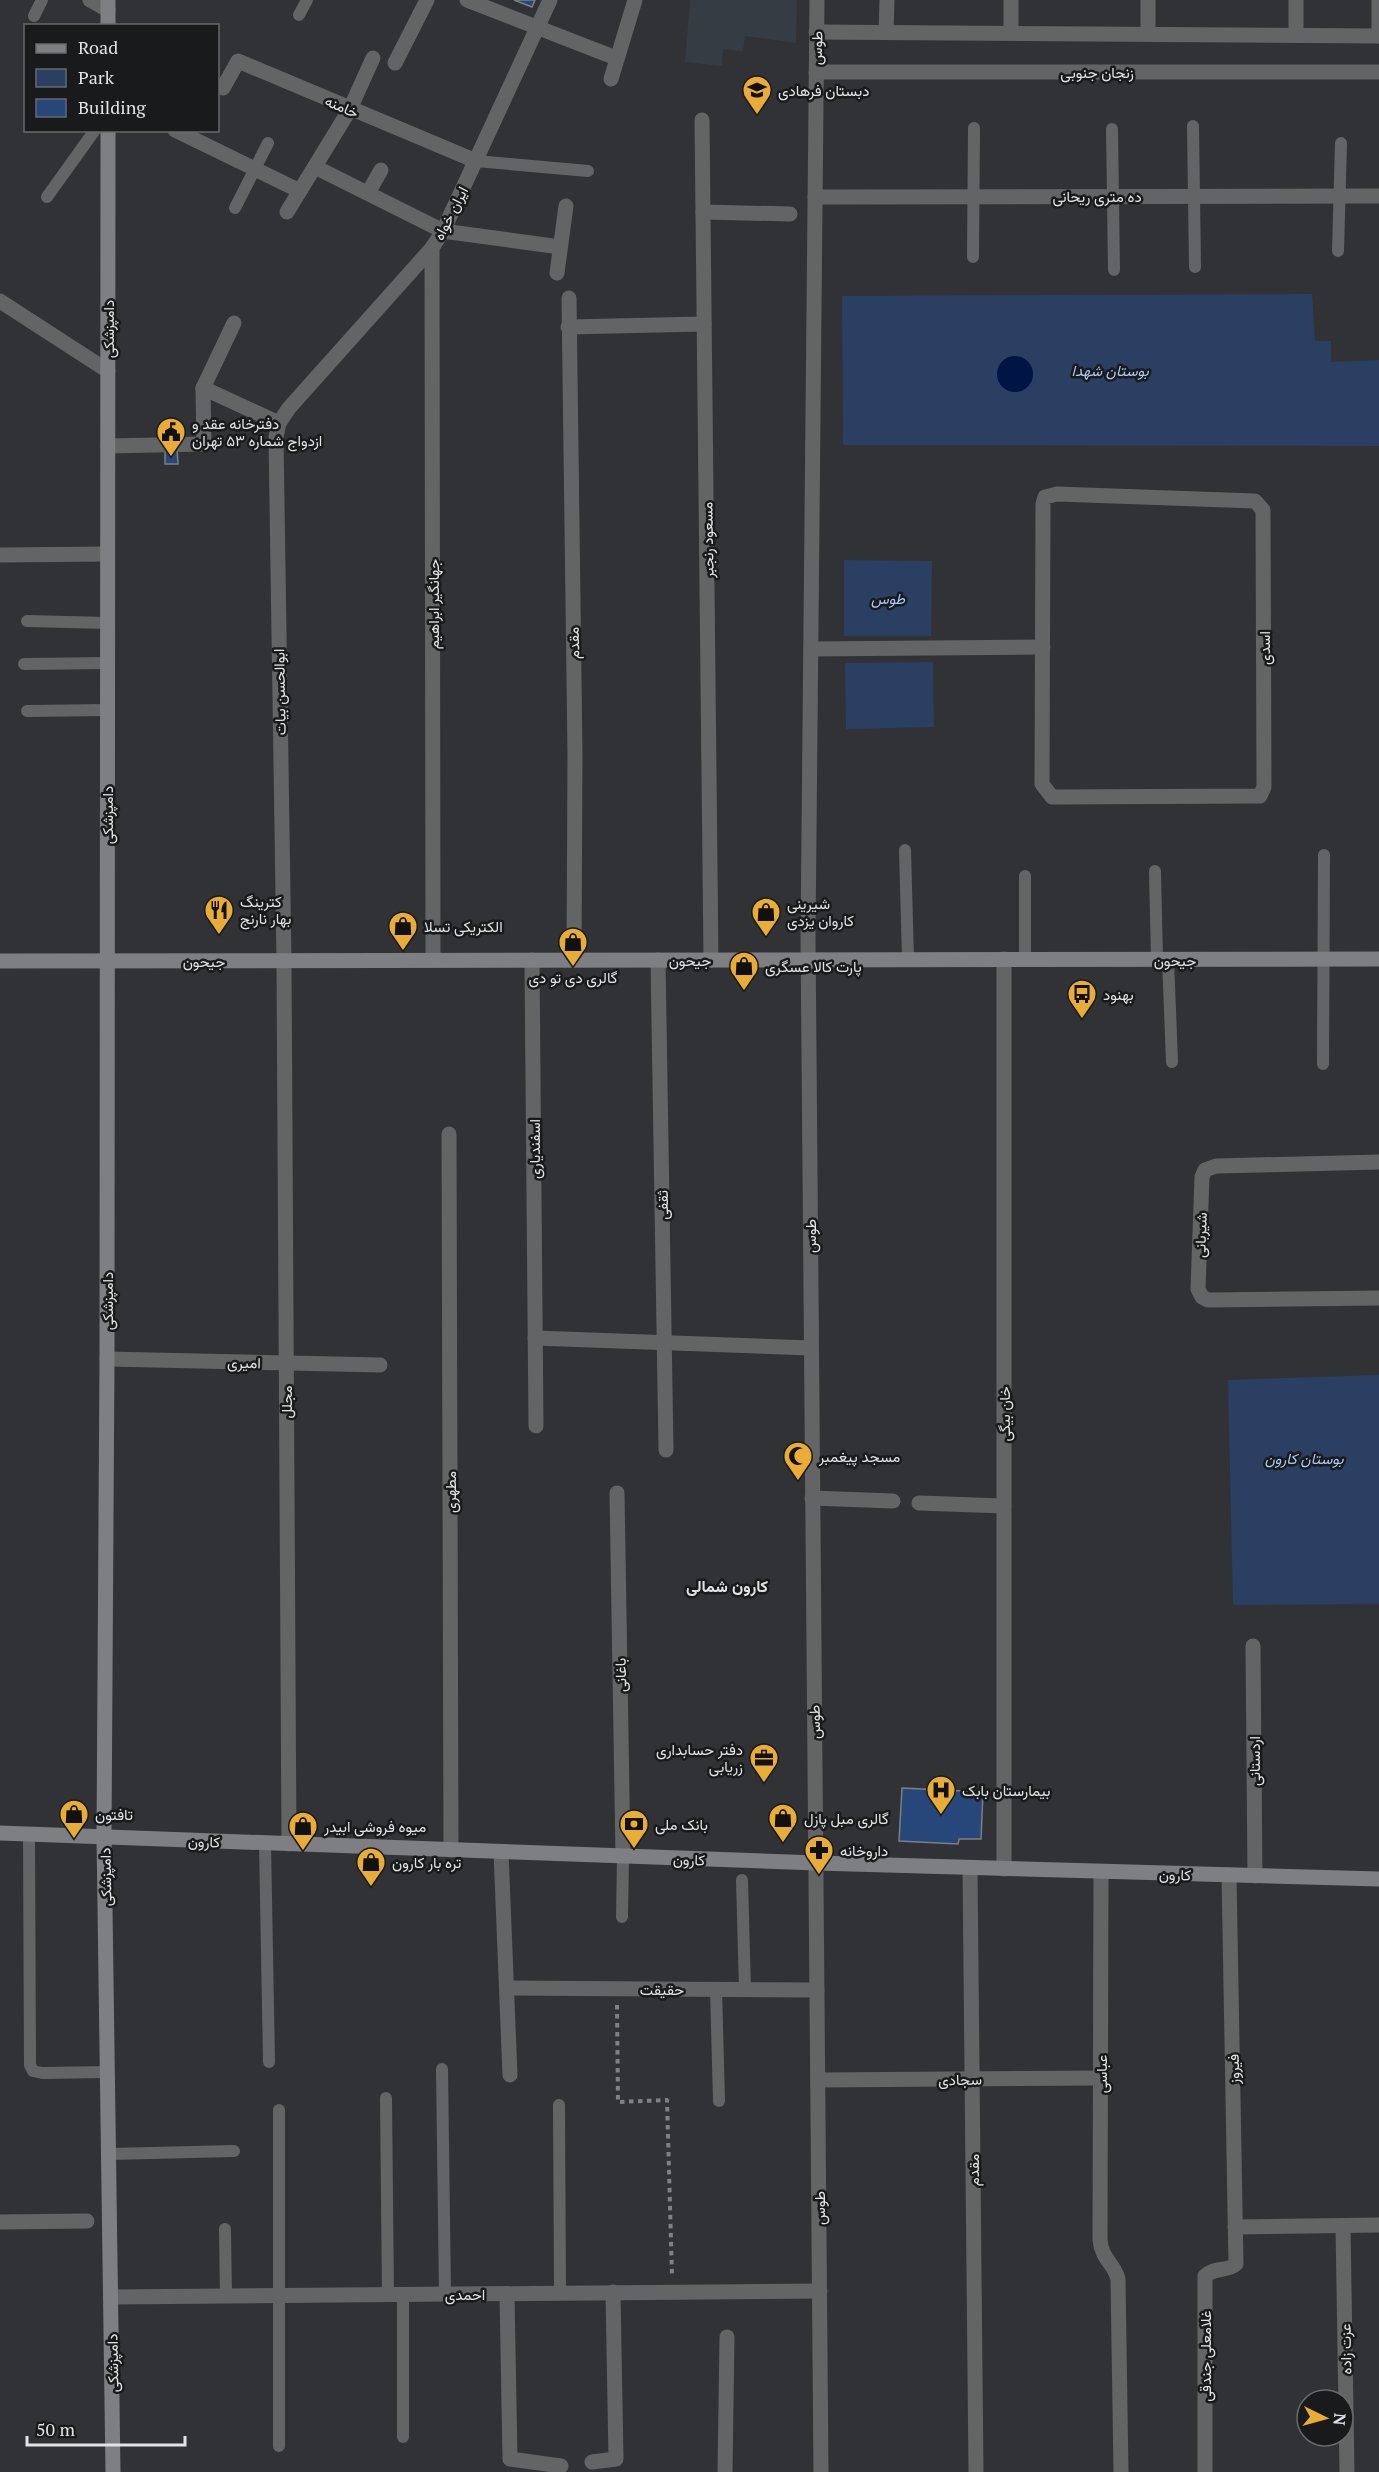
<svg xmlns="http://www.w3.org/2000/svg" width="1379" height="2472" font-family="'PT Serif',Vazirmatn,serif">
<rect width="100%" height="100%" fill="#313235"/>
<path fill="#363c44" d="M690 0H797L796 43 745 36 743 51 723 49 722 66 685 62Z"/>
<g fill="#2a3f62">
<path d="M1312 294 1315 341H1331V362L1379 360V446L843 445 842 296Z"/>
<path d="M844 560 932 561 931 636H844Z"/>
<path d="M933 662 934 727 846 729 845 663Z"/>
<path d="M1379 1375V1604L1233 1605 1228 1380Z"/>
</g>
<circle fill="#001543" cx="1015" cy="374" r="18"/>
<g fill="#274679" stroke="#7d7f82" stroke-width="1.5">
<path d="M514 0H535L532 7Z"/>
<path d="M165 449H177L178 464H165Z"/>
<path d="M902 1788 983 1792 981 1839H959L958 1844 899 1841Z"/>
</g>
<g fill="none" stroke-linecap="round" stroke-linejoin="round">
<path stroke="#808184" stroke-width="4" stroke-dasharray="4.5 4.5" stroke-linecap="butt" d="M617 2005 618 2102 667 2100 672 2276"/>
<g stroke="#636465" stroke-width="12">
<path d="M299 15 307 0"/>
<path d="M34 16 42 0"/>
<path d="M1193 126 1195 267"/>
<path d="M1112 129 1114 270"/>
<path d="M476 161 588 171"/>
<path d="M47 197 95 130"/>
<path d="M235 208 268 143"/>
<path d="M1338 251 1341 143"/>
<path d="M973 257 974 128"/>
<path d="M27 621 107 623"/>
<path d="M24 664 107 663"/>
<path d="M27 711 107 710"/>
<path d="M905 850 908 959"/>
<path d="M1155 871 1157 960"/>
<path d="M1025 876V959"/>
<path d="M1168 959 1172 1062"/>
<path d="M1323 1064 1324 855"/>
<path d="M29 1834 30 2065 33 2071 42 2073 108 2072"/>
<path d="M265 1843 269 2062"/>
<path d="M742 1880 745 1990"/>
<path d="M622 1917 623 1856"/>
<path d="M716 1989 719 2101"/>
<path d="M442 2069 445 2294"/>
<path d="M386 2098 388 2295"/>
<path d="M559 2105 560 2293"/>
<path d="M279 2110V2446"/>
<path d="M109 2154 234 2151"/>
<path d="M225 2229 226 2296"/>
<path d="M403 2437V2295"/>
</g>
<g stroke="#636465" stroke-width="15">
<path d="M90 0 108 10"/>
<path d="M467 0 616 58"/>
<path d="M1379 0V36"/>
<path d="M886 32 887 0"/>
<path d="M1011 33V0"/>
<path d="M1148 34V0"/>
<path d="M1296 35V0"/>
<path d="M395 63 427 0"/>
<path d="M611 79 635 0"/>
<path d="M223 88 238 61 476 161"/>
<path d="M702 120 711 960"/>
<path d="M175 130 300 191"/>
<path d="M315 167 443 231 560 247"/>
<path d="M368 193 381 170"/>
<path d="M815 197 1379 196"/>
<path d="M287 212 350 109 373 58"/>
<path d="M703 212 790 214"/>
<path d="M432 248 433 960"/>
<path d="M557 273 566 206"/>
<path d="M569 298 575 754 574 960"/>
<path d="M0 301 108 371"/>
<path d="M568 327 704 324"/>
<path d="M203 388 234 323"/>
<path d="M108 446 204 444 203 388 279 423"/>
<path d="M1057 494 1255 501 1263 510 1264 787 1260 796 1052 797 1042 784 1043 504 1045 497Z"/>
<path d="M0 555 107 554"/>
<path d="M811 649 1043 647"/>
<path d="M1004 959V1869"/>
<path d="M532 960 536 1426"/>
<path d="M658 960 666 1450"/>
<path d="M449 1134 451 1850"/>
<path d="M1379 1162 1216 1166 1205 1170 1202 1177 1198 1289 1202 1297 1208 1300 1379 1298"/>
<path d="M535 1338 811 1348"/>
<path d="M107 1359 380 1365"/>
<path d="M617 1493 623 1856"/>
<path d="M812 1498 893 1501"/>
<path d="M919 1503 1004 1506"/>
<path d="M1253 1646 1255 1876"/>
<path d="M289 1844 284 961 276 437 279 423 289 408 432 248 443 231 550 0"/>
<path d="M501 1852 510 2075"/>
<path d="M970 1868 976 2472"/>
<path d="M1101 1872 1100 2240C1102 2260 1114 2263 1118 2279L1121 2472"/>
<path d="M507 1988 817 1990"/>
<path d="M819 2080 1101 2078"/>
<path d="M0 2222 87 2221"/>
<path d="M1343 2226 1347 2472"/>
<path d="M1235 2227 1379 2225"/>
<path d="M507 2294 510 2459 561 2466"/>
<path d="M111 2297 820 2291"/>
<path d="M592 2462 616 2459 613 2292"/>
<path d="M725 2472 727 2337"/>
<path d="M1205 2472V2276C1214 2267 1227 2272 1236 2264L1229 1875"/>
</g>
<g stroke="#636465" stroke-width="15">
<path d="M817 0 808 936 821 2472"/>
<path d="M816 32 1379 36"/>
<path d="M816 72H1379"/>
</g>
<g stroke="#7e7f82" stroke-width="15">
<path d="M108 26V0"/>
<path d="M108 130 107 1359 104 1837 113 2472"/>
<path d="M0 961 1379 959"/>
<path d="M0 1833 816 1863 1379 1879"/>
</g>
</g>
<defs>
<g id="school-pin" transform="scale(1.5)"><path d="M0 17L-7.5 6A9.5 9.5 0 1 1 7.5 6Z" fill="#e8ac37" stroke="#191a1b"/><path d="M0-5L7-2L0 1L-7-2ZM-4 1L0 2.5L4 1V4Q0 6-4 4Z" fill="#111"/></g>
<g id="civic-pin" transform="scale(1.5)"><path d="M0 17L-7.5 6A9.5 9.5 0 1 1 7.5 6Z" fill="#e8ac37" stroke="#191a1b"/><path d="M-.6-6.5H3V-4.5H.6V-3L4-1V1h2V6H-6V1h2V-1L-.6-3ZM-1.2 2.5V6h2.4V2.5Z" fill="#111"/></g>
<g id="restaurant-pin" transform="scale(1.5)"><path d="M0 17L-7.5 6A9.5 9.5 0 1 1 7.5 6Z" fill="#e8ac37" stroke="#191a1b"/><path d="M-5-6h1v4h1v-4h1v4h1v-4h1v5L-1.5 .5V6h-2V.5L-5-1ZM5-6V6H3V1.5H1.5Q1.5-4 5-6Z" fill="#111"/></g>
<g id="shop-pin" transform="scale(1.5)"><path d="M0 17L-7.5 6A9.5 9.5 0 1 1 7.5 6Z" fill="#e8ac37" stroke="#191a1b"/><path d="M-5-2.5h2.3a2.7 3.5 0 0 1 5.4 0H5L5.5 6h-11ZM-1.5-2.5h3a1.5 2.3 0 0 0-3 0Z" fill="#111"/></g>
<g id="bus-pin" transform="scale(1.5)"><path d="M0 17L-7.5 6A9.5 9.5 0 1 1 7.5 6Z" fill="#e8ac37" stroke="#191a1b"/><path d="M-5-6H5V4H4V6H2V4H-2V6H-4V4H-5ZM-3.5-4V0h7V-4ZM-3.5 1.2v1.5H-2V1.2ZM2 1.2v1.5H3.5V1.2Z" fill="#111"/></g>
<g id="mosque-pin" transform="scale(1.5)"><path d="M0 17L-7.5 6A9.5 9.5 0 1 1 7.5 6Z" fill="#e8ac37" stroke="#191a1b"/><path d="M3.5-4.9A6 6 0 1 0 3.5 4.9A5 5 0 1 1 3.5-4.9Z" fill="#111"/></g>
<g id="office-pin" transform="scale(1.5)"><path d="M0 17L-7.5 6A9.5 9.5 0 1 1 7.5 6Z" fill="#e8ac37" stroke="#191a1b"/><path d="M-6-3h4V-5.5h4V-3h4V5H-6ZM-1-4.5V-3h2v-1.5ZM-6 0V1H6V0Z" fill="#111"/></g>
<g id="hospital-pin" transform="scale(1.5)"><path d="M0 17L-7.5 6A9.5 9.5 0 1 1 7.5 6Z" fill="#e8ac37" stroke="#191a1b"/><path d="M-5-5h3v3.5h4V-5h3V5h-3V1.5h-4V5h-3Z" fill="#111"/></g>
<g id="bank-pin" transform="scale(1.5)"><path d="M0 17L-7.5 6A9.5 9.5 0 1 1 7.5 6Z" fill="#e8ac37" stroke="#191a1b"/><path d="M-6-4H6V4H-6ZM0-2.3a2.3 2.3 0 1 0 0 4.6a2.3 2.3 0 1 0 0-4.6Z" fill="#111"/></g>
<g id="pharmacy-pin" transform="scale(1.5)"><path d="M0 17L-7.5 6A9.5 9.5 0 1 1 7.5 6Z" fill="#e8ac37" stroke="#191a1b"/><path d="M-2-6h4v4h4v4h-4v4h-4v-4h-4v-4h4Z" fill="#111"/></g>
</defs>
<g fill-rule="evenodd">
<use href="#school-pin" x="757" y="90"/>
<use href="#civic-pin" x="171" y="432"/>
<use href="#restaurant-pin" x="219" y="910"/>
<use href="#shop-pin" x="766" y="912"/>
<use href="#shop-pin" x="403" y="926"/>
<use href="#shop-pin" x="573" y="942"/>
<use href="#shop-pin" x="744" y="966"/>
<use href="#bus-pin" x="1082" y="994"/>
<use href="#mosque-pin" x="798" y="1456"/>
<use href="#office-pin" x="764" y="1758"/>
<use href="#hospital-pin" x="941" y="1790"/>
<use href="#shop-pin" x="74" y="1814"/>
<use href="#shop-pin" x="783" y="1818"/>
<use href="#bank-pin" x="634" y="1824"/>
<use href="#shop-pin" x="303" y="1826"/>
<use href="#pharmacy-pin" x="819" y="1850"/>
<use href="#shop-pin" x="371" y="1862"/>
</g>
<g text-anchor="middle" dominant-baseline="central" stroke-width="5" stroke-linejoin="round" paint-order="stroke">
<g font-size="15" fill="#e2e3e5" stroke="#191a1b">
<text transform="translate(816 48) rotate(-89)">طوس</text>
<text x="1097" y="72">زنجان جنوبی</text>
<text transform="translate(342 106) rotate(23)">خامنه</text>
<text x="1097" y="196">ده متری ریحانی</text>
<text transform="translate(450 213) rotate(-63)">ایران خواه</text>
<text transform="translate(108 329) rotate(-90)">دامپزشکی</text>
<text transform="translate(707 540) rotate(-91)">مسعود رنجبر</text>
<text transform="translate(433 604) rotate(-90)">جهانگیر ابراهیم</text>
<text transform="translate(573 643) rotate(-91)">مقدم</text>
<text transform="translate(1264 648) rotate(-90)">اسدی</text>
<text transform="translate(279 692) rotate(-91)">ابوالحسن بیات</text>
<text transform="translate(107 815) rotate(-90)">دامپزشکی</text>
<text x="690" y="960">جیحون</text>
<text x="1175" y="960">جیحون</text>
<text x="204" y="961">جیحون</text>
<text transform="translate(534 1149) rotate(-90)">اسفندیاری</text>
<text transform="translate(662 1205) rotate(-91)">ثقفی</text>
<text transform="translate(1200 1235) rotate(-88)">شیربانی</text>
<text transform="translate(810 1236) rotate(-90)">طوس</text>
<text transform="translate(107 1301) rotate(-90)">دامپزشکی</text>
<text transform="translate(244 1362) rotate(1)">امیری</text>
<text transform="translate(286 1402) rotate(-90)">مجلل</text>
<text transform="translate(1004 1414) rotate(-90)">خان بیگی</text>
<text transform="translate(450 1492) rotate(-90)">مطهری</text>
<text transform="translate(620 1675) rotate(-91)">باغانی</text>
<text transform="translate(814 1722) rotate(-91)">طوس</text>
<text transform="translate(1254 1761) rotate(-90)">اردستانی</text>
<text transform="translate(204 1841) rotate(2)">کارون</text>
<text transform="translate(689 1859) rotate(2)">کارون</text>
<text transform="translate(1175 1874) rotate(2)">کارون</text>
<text transform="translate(105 1877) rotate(-91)">دامپزشکی</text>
<text x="662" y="1989">حقیقت</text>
<text transform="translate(1233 2069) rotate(-91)">فیروز</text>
<text transform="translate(1101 2074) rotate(-90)">عباسی</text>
<text transform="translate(960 2079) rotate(-1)">سجادی</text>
<text transform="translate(973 2170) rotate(-90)">مقدم</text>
<text transform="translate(819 2208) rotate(-90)">طوس</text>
<text x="465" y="2294">احمدی</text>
<text transform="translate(1345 2349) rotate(-91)">عزت زاده</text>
<text transform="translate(1205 2356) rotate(-90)">غلامعلی جندقی</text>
<text transform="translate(112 2363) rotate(-91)">دامپزشکی</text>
</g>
<g font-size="15" fill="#e2e3e5" stroke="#191a1b" text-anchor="start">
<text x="778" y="90">دبستان فرهادی</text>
<text x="192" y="423">دفترخانه عقد و<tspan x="192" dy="17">ازدواج شماره ۵۳ تهران</tspan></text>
<text x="240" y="901">کترینگ<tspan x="240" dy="17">بهار نارنج</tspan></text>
<text x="787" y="903">شیرینی<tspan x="787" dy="17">کاروان یزدی</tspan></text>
<text x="424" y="926">الکتریکی تسلا</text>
<text x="765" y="966">پارت کالا عسگری</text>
<text x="573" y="977" text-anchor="middle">گالری دی تو دی</text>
<text x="1103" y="994">بهنود</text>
<text x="819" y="1456">مسجد پیغمبر</text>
<text x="743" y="1749" text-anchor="end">دفتر حسابداری<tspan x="743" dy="17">زریابی</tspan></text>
<text x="962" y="1790">بیمارستان بابک</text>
<text x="95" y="1814">تافتون</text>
<text x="804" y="1818">گالری مبل پازل</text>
<text x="655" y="1824">بانک ملی</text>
<text x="324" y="1826">میوه فروشی ابیدر</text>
<text x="840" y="1850">داروخانه</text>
<text x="392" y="1862">تره بار کارون</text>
</g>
<g font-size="15" font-style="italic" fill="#aac8f7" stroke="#191a1b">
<text x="1110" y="370">بوستان شهدا</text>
<text x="888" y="598">طوس</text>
<text x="1304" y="1458">بوستان کارون</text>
</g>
<g font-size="16" font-weight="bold" fill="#e2e3e5" stroke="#191a1b">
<text x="727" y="1586">کارون شمالی</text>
</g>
</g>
<rect x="24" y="24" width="195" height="108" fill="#191a1b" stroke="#696a6c" stroke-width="1.5"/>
<rect x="36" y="44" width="30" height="9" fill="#7e7f82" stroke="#696a6c" stroke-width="1.5"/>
<text x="78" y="54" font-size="18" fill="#e2e3e5">Road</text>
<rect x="36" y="69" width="30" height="18" fill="#2a3f62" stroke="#696a6c" stroke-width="1.5"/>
<text x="78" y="84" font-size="18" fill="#e2e3e5">Park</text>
<rect x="36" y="99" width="30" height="18" fill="#274679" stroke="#696a6c" stroke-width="1.5"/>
<text x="78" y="114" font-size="18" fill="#e2e3e5">Building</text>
<g transform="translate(1325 2418) rotate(95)"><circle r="28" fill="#191a1b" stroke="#696a6c" stroke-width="1.5"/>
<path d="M0-4.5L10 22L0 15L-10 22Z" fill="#e8ac37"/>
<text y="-9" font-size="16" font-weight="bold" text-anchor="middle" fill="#e2e3e5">N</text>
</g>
<path d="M27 2436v9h158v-9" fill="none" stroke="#e2e3e5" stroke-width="3"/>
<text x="36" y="2436" font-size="18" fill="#e2e3e5" stroke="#191a1b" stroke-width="4.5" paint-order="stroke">50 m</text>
</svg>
